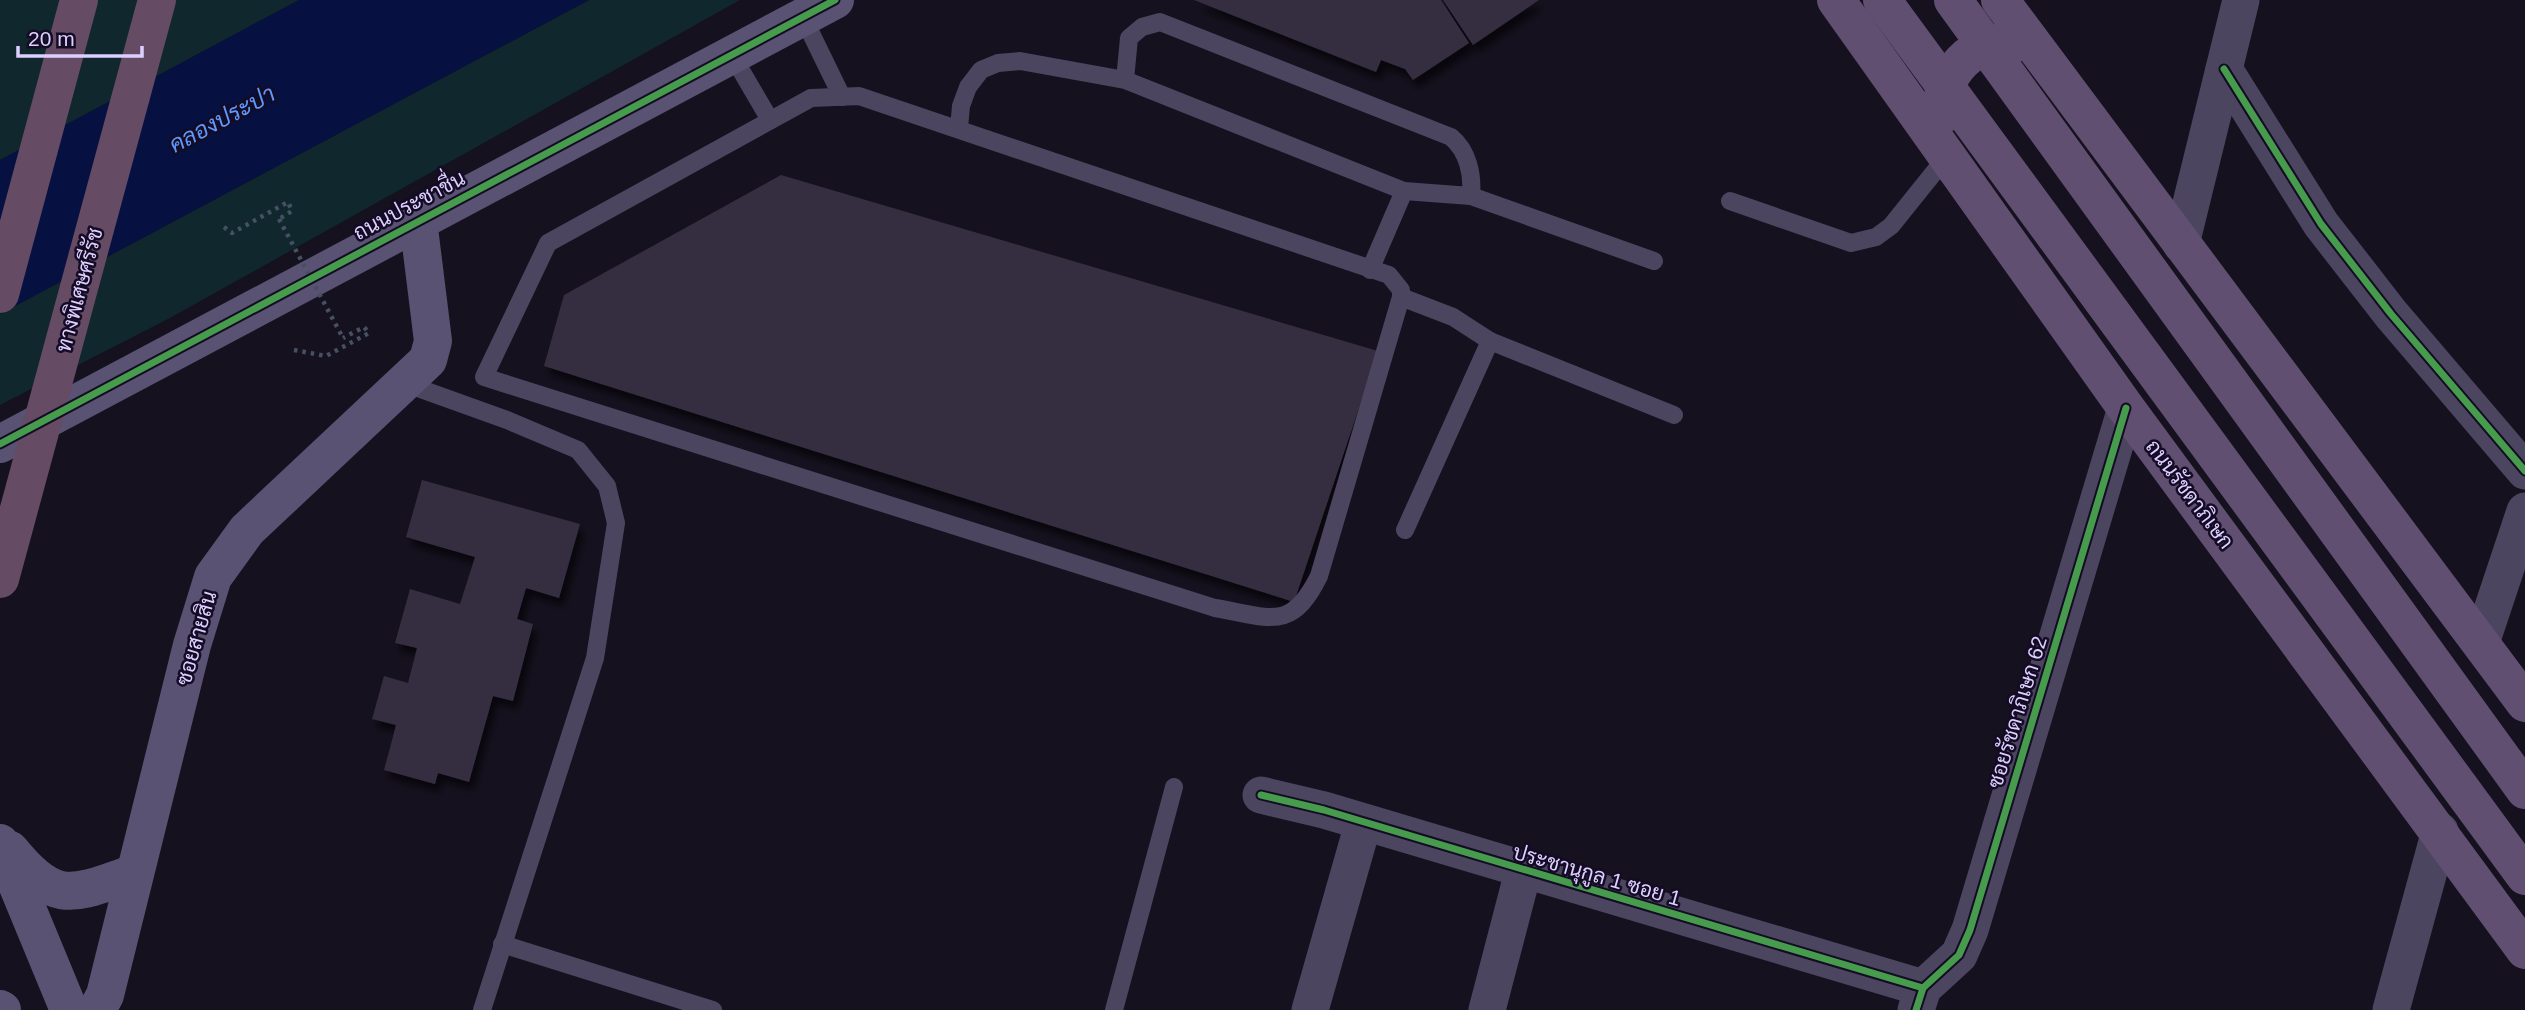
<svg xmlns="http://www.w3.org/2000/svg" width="2525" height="1010" font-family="Arial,Sarabun,sans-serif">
<defs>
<filter id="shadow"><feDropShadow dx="4.5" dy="8" stdDeviation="3.5" flood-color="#0009"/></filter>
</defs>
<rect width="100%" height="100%" fill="#15111e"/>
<g fill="#0f272d">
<path d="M0 0H299L0 160Z"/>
<path d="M589 0H740L170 318 0 405V314Z"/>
</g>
<path fill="#061141" d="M299 0H589L0 314V160Z"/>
<g fill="#352e41" filter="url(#shadow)">
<path d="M1194 0H1441L1469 43 1413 80 1405 69 1381 60 1376 72Z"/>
<path d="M1443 0H1539L1473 45Z"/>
<path d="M781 175 1378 351 1294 602 544 366 564 295Z"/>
<path d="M422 480 580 524 559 598 526 588 517 619 533 624 513 701 493 696 469 782 438 773 435 784 384 770 396 725 372 719 384 676 408 683 417 648 395 643 410 589 460 604 475 557 406 537Z"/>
</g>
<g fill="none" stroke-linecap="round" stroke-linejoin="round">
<g stroke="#455063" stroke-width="4.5" stroke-dasharray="3.5 5" stroke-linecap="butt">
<path d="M224 227 232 233 288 202 292 211 279 219"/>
<path d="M294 350 326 356 369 333 364 327 343 338"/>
</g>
<g stroke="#4b4560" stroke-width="18">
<path d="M803 17 842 97"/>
<path d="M732 55 770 120"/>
<path d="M859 96 1389 275 1401 290V297L1319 576C1291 633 1269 617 1215 608L484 377 548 243 811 98Z"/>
<path d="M959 128 961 106 968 87 981 70 998 63 1020 61 1125 80 1404 191 1471 196C1473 175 1468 151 1451 137L1160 22 1142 27 1129 38 1125 80"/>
<path d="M1471 196 1654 261"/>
<path d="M1730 201 1851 243 1876 237 1891 226 1948 155"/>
<path d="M1370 270 1404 191"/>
<path d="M1401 297 1453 317 1490 341 1674 415"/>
<path d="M404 383 507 420 578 450 607 486 616 523 595 658 482 1010"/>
<path d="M1405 530 1490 341"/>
<path d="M502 944 713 1010"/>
<path d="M1114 1010 1174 787"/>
</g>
<g stroke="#4b4560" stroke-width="37">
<path d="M2224 69 2321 224 2391 314 2525 471"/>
<path d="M2181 244 2241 0"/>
<path d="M2481 643 2525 511"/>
<path d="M1261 795 1324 810 1923 988"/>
<path d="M1310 1010 1363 824"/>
<path d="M1487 1010 1523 872"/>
<path d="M1916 1010 1923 988 1959 955 1970 930 2126 408"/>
<path d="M2391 1010 2440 831"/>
</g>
<g stroke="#595272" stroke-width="38">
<path d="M0 444 835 0"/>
<path d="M0 843 69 1010"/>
<path d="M10 850C56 907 73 894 135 873"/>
<path d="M0 1009 2 1010"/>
<path d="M97 1010 105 995 192 645 213 577 247 530 428 360 433 341 418 220"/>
</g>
<g stroke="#614f71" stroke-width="38">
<path d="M1836 0 2126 408 2525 950"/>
<path d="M2000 0 2525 703"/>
<path d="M1941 116C1939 75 1974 36 2016 43"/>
</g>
<path stroke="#654c64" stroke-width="38" d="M0 294 79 0"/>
<path stroke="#455063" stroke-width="4.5" stroke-dasharray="3.5 5" stroke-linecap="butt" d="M279 219 343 338"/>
<g stroke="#614f71" stroke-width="38">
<path d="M1882 0 2525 876"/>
<path d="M1953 0 2525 790"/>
</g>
<path stroke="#654c64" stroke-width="38" d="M0 579 157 0"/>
<g stroke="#140b24" stroke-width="11">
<g id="cycleway">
<path d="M2224 69 2321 224 2391 314 2525 471"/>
<path d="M0 444 835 0"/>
<path d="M1261 795 1324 810 1923 988"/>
<path d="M1916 1010 1923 988 1959 955 1970 930 2126 408"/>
</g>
</g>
<use href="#cycleway" stroke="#469c4c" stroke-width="7"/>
</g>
<g text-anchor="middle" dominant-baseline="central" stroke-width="5" stroke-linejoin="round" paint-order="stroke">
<g font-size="21" fill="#ddcfff" stroke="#140b24">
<text transform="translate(409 205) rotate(-28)">ถนนประชาชื่น</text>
<text transform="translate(79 290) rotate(-75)">ทางพิเศษศรีรัช</text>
<text transform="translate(2190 494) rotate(53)">ถนนรัชดาภิเษก</text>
<text transform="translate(196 638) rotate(-74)">ซอยสายสิน</text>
<text transform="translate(2017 712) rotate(-73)">ซอยรัชดาภิเษก 62</text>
<text transform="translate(1597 875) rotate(16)">ประชานุกูล 1 ซอย 1</text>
</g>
<g font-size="23" font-style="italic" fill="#5d98ff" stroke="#140b24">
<text transform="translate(222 119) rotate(-28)">คลองประปา</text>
</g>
</g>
<path d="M18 46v10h124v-10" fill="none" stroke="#ddcfff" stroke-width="3.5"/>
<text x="28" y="46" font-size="21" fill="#ddcfff" stroke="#140b24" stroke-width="5" paint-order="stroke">20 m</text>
</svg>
